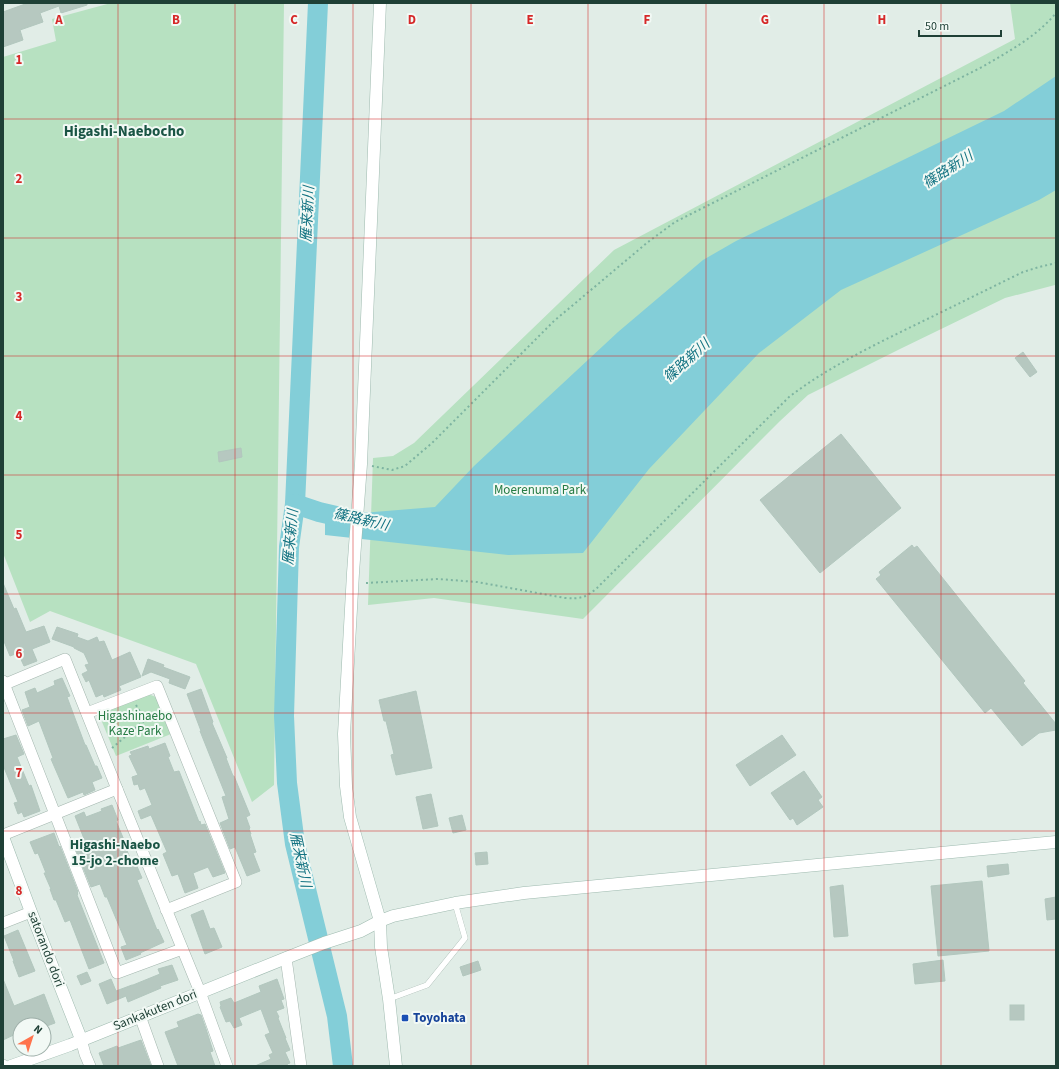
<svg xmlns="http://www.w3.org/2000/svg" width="1059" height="1069" font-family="'Source Sans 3','Noto Sans JP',sans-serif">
<rect width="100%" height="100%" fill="#e1ede7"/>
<g fill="#b7e1c1">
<path d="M111 3H284L274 785 252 802 196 664 50 611 30 622 3 553V57L56 41 52 19Z"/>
<path d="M1010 3H1056V286L1055 285 1005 298 900 349 808 395 780 421 583 619 434 598 368 605 373 458 393 456 414 443 614 250 1015 39Z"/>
<path d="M148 694 156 697 171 734 116 756 100 717 103 711Z"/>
</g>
<path fill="#83ced8" d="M1056 76V190L1039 200 841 290 759 353 649 469 583 553 508 555 325 535V516L435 507 474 466 618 332 703 260 736 241 1004 111Z"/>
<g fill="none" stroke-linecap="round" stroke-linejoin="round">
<g stroke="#83ced8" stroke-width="20">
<path d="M318 3 295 504 289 547 284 716 287 783 295 844 337 1016 343 1066"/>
<path d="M295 504 319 512 362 522"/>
</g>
</g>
<g fill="#b6c8c0" stroke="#b2c7be">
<path d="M28 3H87V5L61 13 59 6 40 13 43 22 20 30 23 40 3 47V12Z"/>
<path d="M1023 352 1037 372 1030 377 1015 358Z"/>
<path d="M841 434 901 508 820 573 760 500Z"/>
<path d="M241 448 242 457 219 462 218 452Z"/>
<path d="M912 545 914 548 917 546 1025 681 1023 683 1056 724V730L1039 733 1022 746 991 708 985 713 876 579 881 575 879 572Z"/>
<path d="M3 583 14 609 16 608 26 632 44 626 50 642 32 649 37 661 24 666 18 653 10 656 3 639Z"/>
<path d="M57 627 78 634 77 637 88 641 97 637 99 642 104 641 112 660 130 652 141 677 119 686 121 690 104 697 103 694 96 697 89 680 86 682 82 674 88 671 85 665 89 664 84 653 74 648V647L52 639Z"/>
<path d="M148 659 164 665 163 667 190 677 185 689 169 683 170 679 151 672 142 676Z"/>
<path d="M62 678 70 696 67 697 85 745H86L95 766H97L102 778 92 782 95 790 84 795 83 792 68 798 61 782 51 759 53 758 39 721 28 726 22 710 30 707 25 692 35 688 37 693 55 685 54 681Z"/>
<path d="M201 689 213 722 212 723 227 758H226L233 776H234L250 815 246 817 250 828 249 829 251 834H250L256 852 253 853 260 871 247 876 235 847 230 849 220 823 229 819 222 797 226 796 200 731H201L187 694Z"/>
<path d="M416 691 432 768 396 775 391 755 394 754 386 721H384L379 700Z"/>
<path d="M16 735 24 754 17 757 29 786 31 785 40 811 24 817 22 812 18 814 14 803 18 802 3 765V739Z"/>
<path d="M782 735 796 755 750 786 736 765Z"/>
<path d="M165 743 170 756 168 757 174 772 179 771 199 822 200 821 201 825 205 824 225 873 213 877 208 867 193 873 198 888 185 893 178 874 172 876 163 854 167 852 151 815 141 819 138 811 152 805 145 788 140 790 138 784 134 785 132 777 138 775 129 756 132 755 130 752 148 746 149 749Z"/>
<path d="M804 771 822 797 818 800 823 807 797 825 793 818 790 820 771 793Z"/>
<path d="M431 794 438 826 423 829 416 797Z"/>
<path d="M112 805 118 820 116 821 124 840 123 841 133 865 136 864 142 878 137 880 157 930 158 929 164 942 140 953 141 954 126 960 121 947 127 945 107 897H105L100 884 91 887 74 845 85 841 75 816 84 812 86 817 102 811 101 809Z"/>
<path d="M462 815 466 830 453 833 449 818Z"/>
<path d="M54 833 59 847 60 846 78 892 77 893 78 894 77 895 104 963 89 969 70 920 65 922 56 900H54L50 889H51L44 873H46L38 853 35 854 30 842Z"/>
<path d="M487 852 488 864 476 865 475 853Z"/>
<path d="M1008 864 1009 874 988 877 987 866Z"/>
<path d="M982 881 989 951 938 956 931 886Z"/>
<path d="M843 885 848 936 834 937 830 887Z"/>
<path d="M1056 897V919L1047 920 1045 899Z"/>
<path d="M203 910 210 929 214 928 222 947 205 954 191 915Z"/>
<path d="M18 930 35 971 19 977 13 961H14L4 936Z"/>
<path d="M943 960 945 981 915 984 913 964Z"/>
<path d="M478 961 481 970 463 976 460 967Z"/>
<path d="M172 965 178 980 160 986 161 988 128 1002 126 996 107 1004 99 984 111 979 116 991 132 985H133L160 974 158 969Z"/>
<path d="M87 972 91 981 81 985 77 976Z"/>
<path d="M3 979 14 1006 44 994 55 1023 44 1027V1025H20V1032L3 1040Z"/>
<path d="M277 979 284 999 281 1000 284 1008 276 1011 279 1017 278 1018 286 1038H285L290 1050 285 1052 290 1063 287 1064 288 1066H255L271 1059 269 1055 273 1053 265 1035 270 1033 261 1009 239 1018 242 1025 234 1028 230 1021 226 1022 220 1007 221 1006 220 1002 231 998 234 1003 261 992 259 986Z"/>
<rect x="1010" y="1005" width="14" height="15"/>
<path d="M198 1014 201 1015 206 1029 213 1051 210 1052 215 1066H178L165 1032 179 1027 177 1022Z"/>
<path d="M141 1040 151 1066H104L99 1053 117 1046 118 1048Z"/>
</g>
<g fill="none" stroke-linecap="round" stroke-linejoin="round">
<g stroke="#a3b6ae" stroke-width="6">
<path id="lane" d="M389 999 427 985 465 938 455 903"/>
</g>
<g stroke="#a3b6ae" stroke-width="12">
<g id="street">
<path d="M3 681 117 973 182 949"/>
<path d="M3 685 65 659 117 789 200 992 227 1066"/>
<path d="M87 713 157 686 236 882 166 910"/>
<path d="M3 835 117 789"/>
<path d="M3 923 31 912"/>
<path d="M286 958 301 1066"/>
<path d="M140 1016 158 1066"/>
<path d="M81 1039 85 1054 90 1066"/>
<path d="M3 1065V1066"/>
</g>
</g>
<g stroke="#9ebaaf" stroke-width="13">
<g id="secondary">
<path d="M380 3 361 464 353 573 344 734 346 786 350 817 380 921 381 947 389 999 396 1066"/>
<path d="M3 837 31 912 81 1039"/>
<path d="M11 1066 70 1045 286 958 324 943 361 931 380 921 393 916 455 903 524 893 1056 842"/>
</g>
</g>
<g stroke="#7eb4a1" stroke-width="2" stroke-dasharray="2 3" stroke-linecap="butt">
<path d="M372 466 392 470 405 466 432 443 554 321 648 242 675 222 982 67C1009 51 1035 38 1056 13"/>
<path d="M366 583 438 579 477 582 565 598C579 599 586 598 597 588L789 397C827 368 870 347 913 326 950 308 986 290 1023 272L1039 267 1056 263"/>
<path d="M136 705 145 720 159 719"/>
<path d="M112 748 145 720"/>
</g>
<use href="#lane" stroke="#fff" stroke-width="5.5"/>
<use href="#street" stroke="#fff" stroke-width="11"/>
<use href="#secondary" stroke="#fff" stroke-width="12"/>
</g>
<path fill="none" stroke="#d62828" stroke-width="1" stroke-opacity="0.55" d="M118 3V1066M235 3V1066M353 3V1066M471 3V1066M588 3V1066M706 3V1066M824 3V1066M941 3V1066M3 119H1056M3 238H1056M3 356H1056M3 475H1056M3 594H1056M3 713H1056M3 831H1056M3 950H1056"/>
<rect fill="#1a4fb4" stroke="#f2f9f5" stroke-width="1.5" x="401" y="1014" width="8" height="8" rx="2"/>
<g text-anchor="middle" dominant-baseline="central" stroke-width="4" stroke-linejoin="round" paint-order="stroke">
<g font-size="13" fill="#257b43" stroke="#f2f9f5">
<text x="540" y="490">Moerenuma Park</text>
<text x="135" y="716">Higashinaebo<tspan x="135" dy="15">Kaze Park</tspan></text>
</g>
<g font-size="13" fill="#1f4036" stroke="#f2f9f5">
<text transform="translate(46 949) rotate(69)">satorando dori</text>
<text transform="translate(155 1010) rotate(-22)">Sankakuten dori</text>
</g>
<g font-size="13" font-weight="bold" fill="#164399" stroke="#f2f9f5" text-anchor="start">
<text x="413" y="1018">Toyohata</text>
</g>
<g font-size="14" font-style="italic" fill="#137382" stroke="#f2f9f5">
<text transform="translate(948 170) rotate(-33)">篠路新川</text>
<text transform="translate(308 214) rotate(-87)">雁来新川</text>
<text transform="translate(687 361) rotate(-42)">篠路新川</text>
<text transform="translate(361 520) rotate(13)">篠路新川</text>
<text transform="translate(291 537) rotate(-85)">雁来新川</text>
<text transform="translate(300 860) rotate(78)">雁来新川</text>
</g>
<g font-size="14" font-weight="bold" fill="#195444" stroke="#f2f9f5">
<text x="115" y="845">Higashi-Naebo<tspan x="115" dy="16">15-jo 2-chome</tspan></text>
</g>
<g font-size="15" font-weight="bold" fill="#195444" stroke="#f2f9f5">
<text x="124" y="131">Higashi-Naebocho</text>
</g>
</g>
<g font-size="13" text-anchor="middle" font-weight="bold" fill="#d62828" stroke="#f2f9f5" stroke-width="4" stroke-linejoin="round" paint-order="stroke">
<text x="59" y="24">A</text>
<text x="176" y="24">B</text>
<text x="294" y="24">C</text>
<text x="412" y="24">D</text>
<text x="530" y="24">E</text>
<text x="647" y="24">F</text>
<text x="765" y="24">G</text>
<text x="882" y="24">H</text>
<text x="19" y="64">1</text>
<text x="19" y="183">2</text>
<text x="19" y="301">3</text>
<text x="19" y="420">4</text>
<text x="19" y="539">5</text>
<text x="19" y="658">6</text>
<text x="19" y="777">7</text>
<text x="19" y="895">8</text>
</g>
<rect width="1059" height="1069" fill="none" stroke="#1f4036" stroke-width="8"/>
<g transform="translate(32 1037) rotate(39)"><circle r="19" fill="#f2f9f5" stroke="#9eafa9"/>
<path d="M0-3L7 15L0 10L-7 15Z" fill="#ff734d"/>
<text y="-6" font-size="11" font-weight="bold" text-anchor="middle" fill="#1f4036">N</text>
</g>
<path d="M919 30v6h82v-6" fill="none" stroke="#1f4036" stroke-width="2"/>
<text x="925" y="30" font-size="12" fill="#1f4036" stroke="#f2f9f5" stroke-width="3" paint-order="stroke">50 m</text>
</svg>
